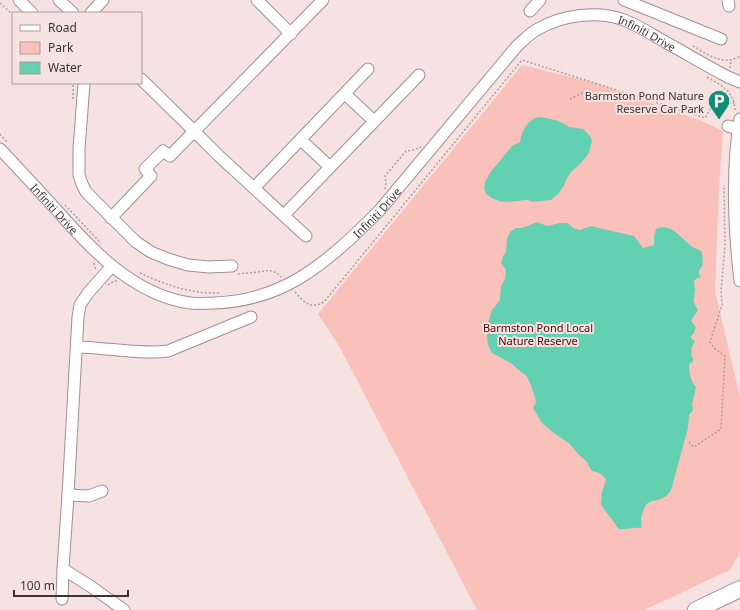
<svg xmlns="http://www.w3.org/2000/svg" width="740" height="610" font-family="'Noto Sans',sans-serif">
<rect width="100%" height="100%" fill="#f6e3e1"/>
<path fill="#fac0ba" d="M522 65 595 83 661 107 700 120 723 131 719 188 715 291 740 397V553L730 570 644 610H477L339 346 318 314Z"/>
<g fill="#64d0b2">
<path d="M541 117 555 120 563 123 569 127 583 129 590 136 592 141 589 153 581 163 571 172 565 182V184L558 194 551 200 533 202 528 200H524L519 201 506 202 499 201 492 198 486 194 484 188 485 182 490 173 512 146 520 142C521 134 526 122 534 119 536 117 538 118 541 117Z"/>
<path d="M537 222 547 226 560 223H568L573 228 580 230 591 226 603 229 634 236 643 248 654 245V236L656 229C671 222 681 238 691 246 695 249 699 249 702 252 702 259 705 265 699 270V275L701 276 700 278H697L694 281C694 284 695 288 695 291 694 300 692 301 698 310L691 321 696 327 694 333 691 336V338L695 341 692 347 691 355 693 358V362L690 363 689 366C689 373 691 382 696 387L692 404 693 410 689 415 688 428 671 490C664 503 651 498 646 505 644 508 642 514 641 518 641 522 642 524 641 528 633 527 627 530 619 529L601 505 602 492 606 480C603 474 598 472 592 471L586 461 578 454 570 444 554 433 542 423 533 408 536 402 535 397 530 383 526 375 521 372 511 363 492 353 488 345 487 333 488 323 492 310 500 300 501 286 505 279 506 270 501 263 503 256 506 252 507 238 511 231 516 228H521L528 226Z"/>
</g>
<g fill="none" stroke-linecap="round" stroke-linejoin="round">
<g stroke="#a1908e" stroke-width="13">
<g id="minor">
<path d="M19 0 32 13"/>
<path d="M59 0 73 13"/>
<path d="M257 0 291 34"/>
<path d="M624 0 721 39"/>
<path d="M728 0 729 6"/>
<path d="M530 11 540 0"/>
<path d="M91 13 103 0"/>
<path d="M141 79 195 132 219 156 306 236"/>
<path d="M84 83 79 149V175L82 184 86 192 136 242 151 252 168 259 188 265 209 267 232 266"/>
<path d="M345 94 374 121"/>
<path d="M740 119C731 171 734 229 740 281"/>
<path d="M728 126 738 129"/>
<path d="M301 140 330 167"/>
<path id="s1" d="M0 149C21 171 41 193 62 216 77 233 93 250 111 265 133 283 161 299 190 303 198 304 206 303 214 303 244 302 272 294 298 279 328 261 354 236 379 211L517 46C524 40 530 33 538 29 562 15 598 10 624 20 639 26 653 35 667 43 687 54 707 66 728 77L740 82"/>
<path d="M254 188 368 69"/>
<path d="M284 215 419 75"/>
<path d="M111 218 151 176 145 169 163 151 170 156 323 0"/>
<path d="M77 347C86 347 96 348 105 349 126 350 147 354 168 351L251 317"/>
<path d="M68 495 89 496 102 491"/>
<path d="M63 569 90 586 124 610"/>
<path d="M62 599 63 569 68 495 78 317 80 305 88 293 112 266"/>
</g>
</g>
<g stroke="#a1908e" stroke-width="18">
<path id="highway" d="M696 610 740 589"/>
</g>
<g stroke="#ad9f9d" stroke-width="1.5" stroke-dasharray="2 2" stroke-linecap="butt">
<path d="M0 3 13 15"/>
<path d="M693 46C707 54 724 67 740 56"/>
<path d="M730 68 731 60"/>
<path d="M707 77C722 86 734 91 735 110"/>
<path d="M73 99V83"/>
<path d="M570 99 586 91 615 99 619 91"/>
<path d="M0 134 7 142"/>
<path d="M385 189 386 183 385 176 406 151 413 150 421 147"/>
<path d="M65 205 101 243"/>
<path d="M94 263 96 271"/>
<path d="M140 273C159 282 178 289 199 292 206 293 214 293 221 293"/>
<path d="M238 274C244 273 251 273 258 272 267 270 274 269 281 277"/>
<path d="M108 285 114 281H118"/>
<path d="M295 292C304 302 310 310 324 302L522 60 705 118 711 108 722 110 725 107 728 103H735"/>
<path d="M689 442 694 447 721 429 725 356 714 348 710 342 722 305 721 291 725 245 724 185"/>
</g>
<use href="#minor" stroke="#fff" stroke-width="11"/>
<use href="#highway" stroke="#fff" stroke-width="16"/>
</g>
<defs>
<g id="parking-pin" transform="scale(1.15)"><path d="M0 17L-7.5 6A9.5 9.5 0 1 1 7.5 6Z" fill="#118e74" stroke="#f6e3e1"/><path d="M-3.5-5.5H1a3.5 3.5 0 0 1 0 7H-1V5.5H-3.5ZM-1-3.4V-.6H.8a1.4 1.4 0 0 0 0-2.8Z" fill="#fff"/></g>
</defs>
<g fill-rule="evenodd">
<use href="#parking-pin" x="719" y="101"/>
</g>
<g text-anchor="middle" dominant-baseline="central" stroke-width="4" stroke-linejoin="round" paint-order="stroke">
<g font-size="11" fill="#3b3433" stroke="#f6e3e1">
<text stroke="none"><textPath href="#s1" startOffset="825">Infiniti Drive</textPath></text>
<text stroke="none"><textPath href="#s1" startOffset="81">Infiniti Drive</textPath></text>
<text stroke="none"><textPath href="#s1" startOffset="465">Infiniti Drive</textPath></text>
</g>
<g font-size="11" fill="#3b3433" stroke="#f6e3e1" text-anchor="end">
<text x="704" y="95">Barmston Pond Nature<tspan x="704" dy="13">Reserve Car Park</tspan></text>
</g>
<g font-size="11" fill="#540308" stroke="#f6e3e1">
<text x="538" y="327">Barmston Pond Local<tspan x="538" dy="13">Nature Reserve</tspan></text>
</g>
</g>
<rect x="12" y="12" width="130" height="72" fill="#f6e3e1" stroke="#ab9d9b"/>
<rect x="20" y="25" width="20" height="6" fill="#ffffff" stroke="#ab9d9b"/>
<text x="48" y="32" font-size="12" fill="#3b3433">Road</text>
<rect x="20" y="42" width="20" height="12" fill="#fac0ba" stroke="#ab9d9b"/>
<text x="48" y="52" font-size="12" fill="#3b3433">Park</text>
<rect x="20" y="62" width="20" height="12" fill="#64d0b2" stroke="#ab9d9b"/>
<text x="48" y="72" font-size="12" fill="#3b3433">Water</text>
<path d="M14 590v6h114v-6" fill="none" stroke="#3b3433" stroke-width="2"/>
<text x="20" y="590" font-size="12" fill="#3b3433" stroke="#f6e3e1" stroke-width="3" paint-order="stroke">100 m</text>
</svg>
